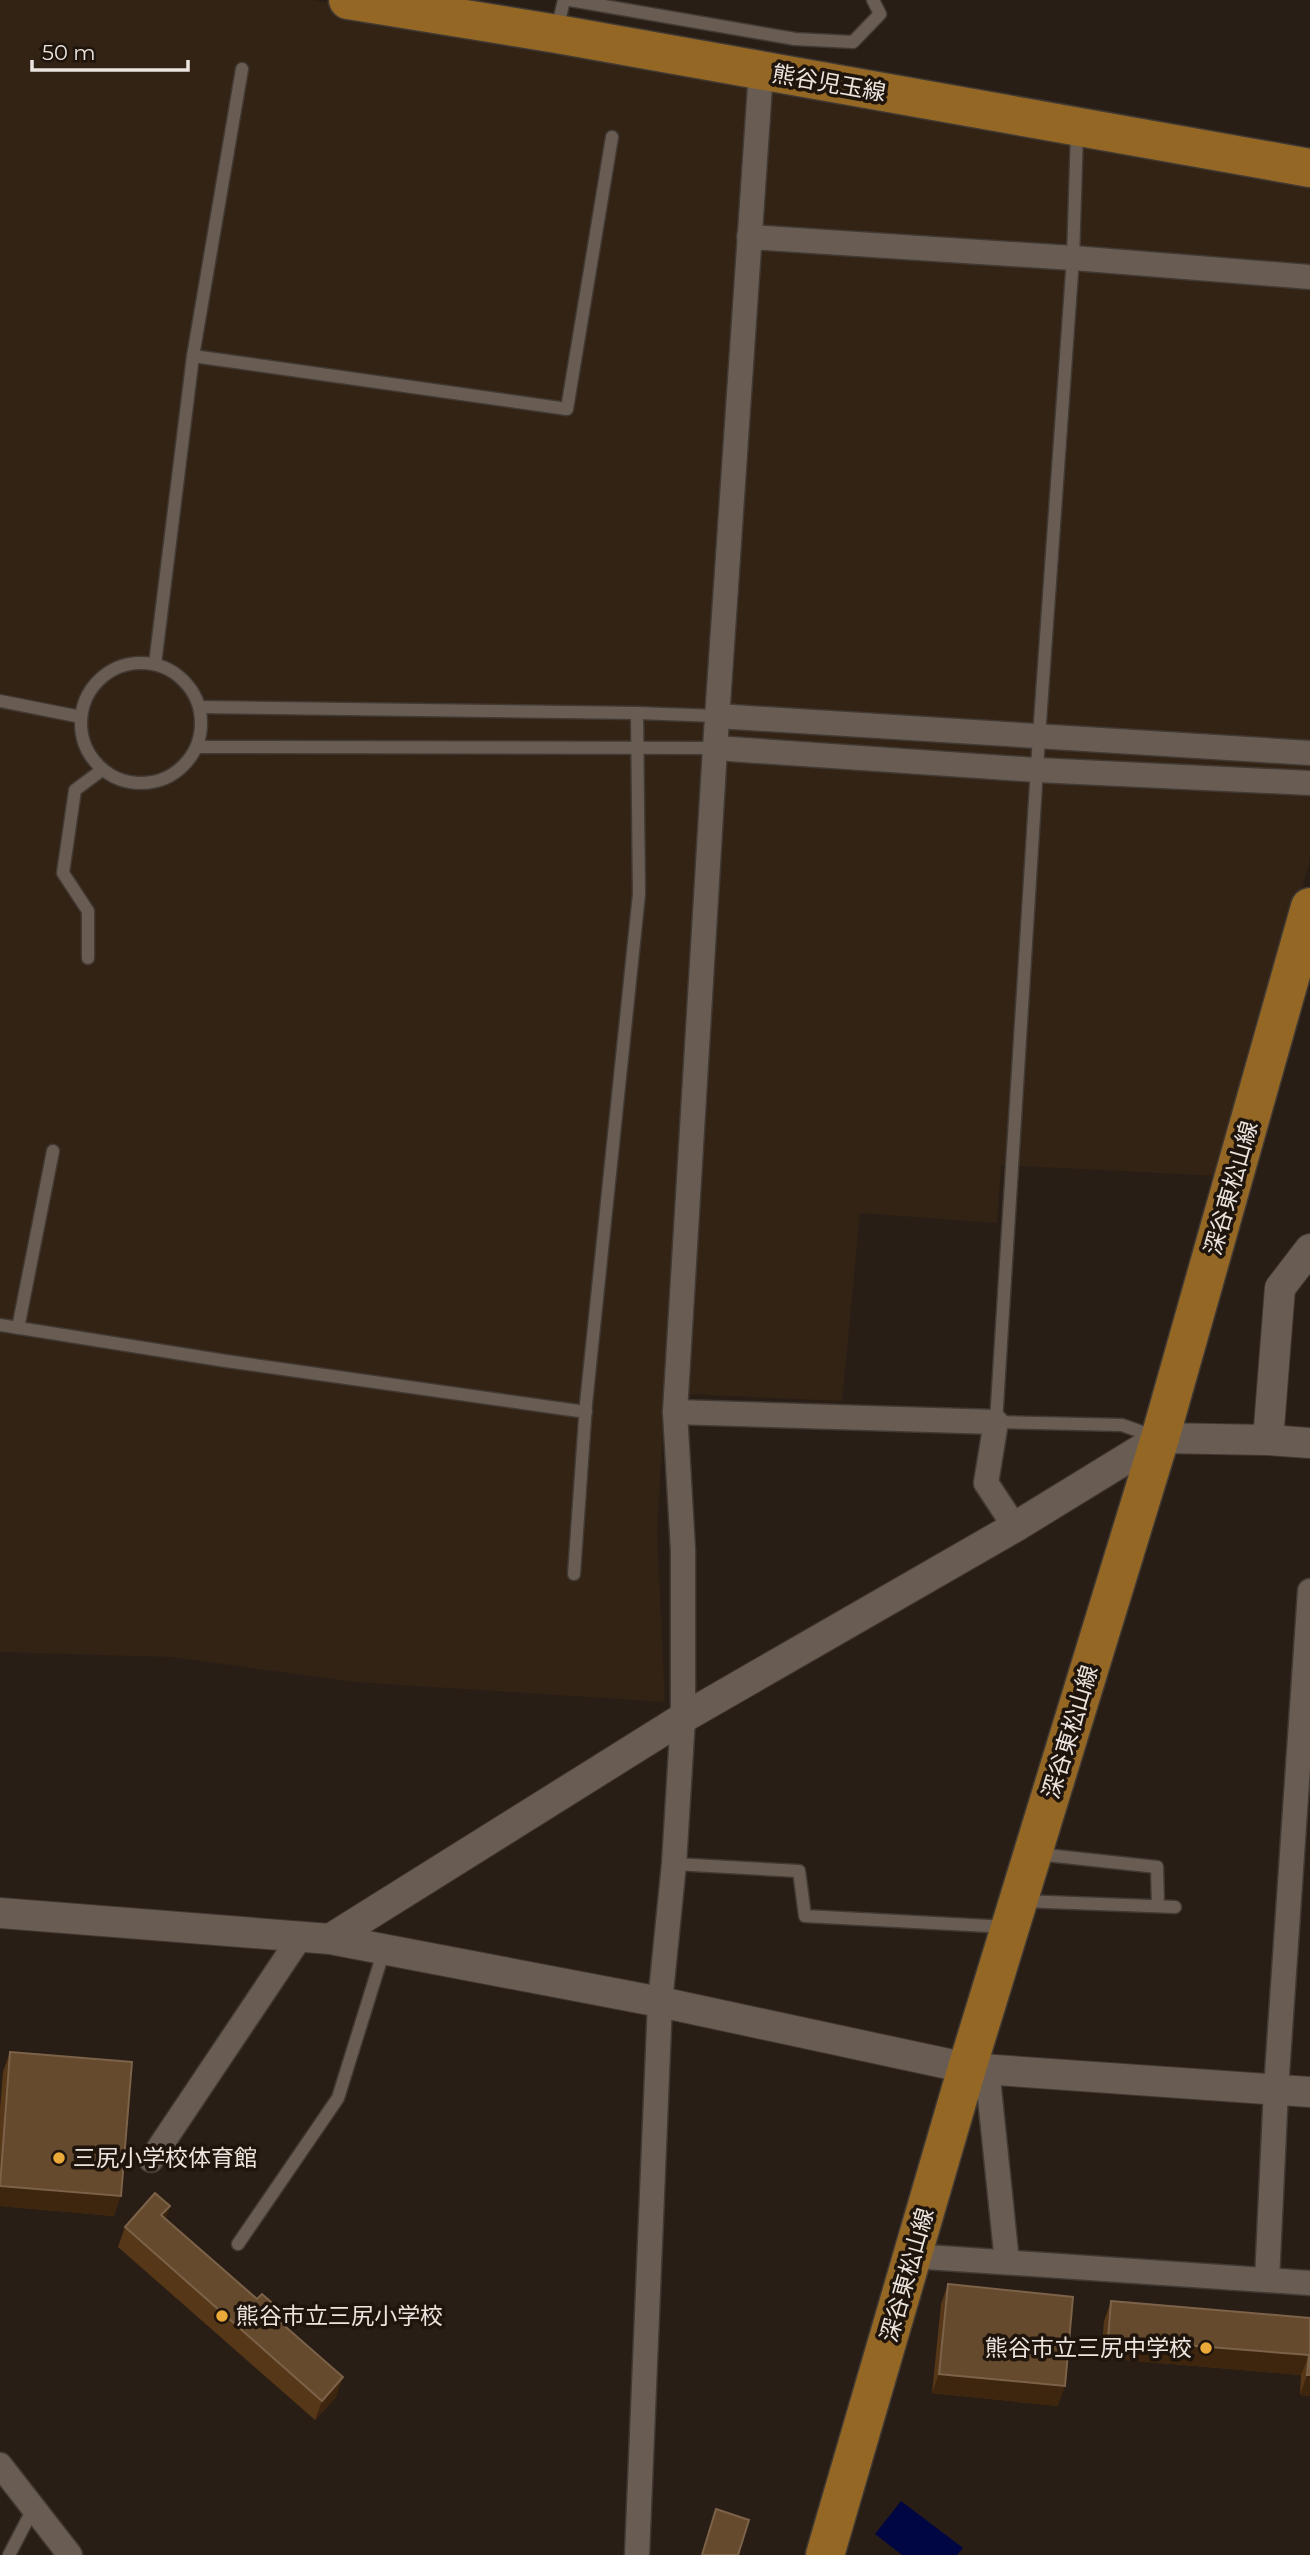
<svg xmlns="http://www.w3.org/2000/svg" width="1310" height="2555" font-family="Montserrat,'Noto Sans JP',sans-serif">
<rect width="100%" height="100%" fill="#291e16"/>
<path fill="#322315" d="M0 0H312L742 68 741 86 1310 184V860L1218 1176 1001 1165 997 1223 860 1213 842 1401 665 1393 657 1533 665 1702 355 1682 171 1657 0 1652Z"/>
<path fill="#000641" d="M901 2501 963 2548 957 2555H902L875 2534Z"/>
<g fill="none" stroke-linecap="round" stroke-linejoin="round">
<g stroke="#413933" stroke-width="15">
<g id="service">
<path d="M570 0 795 39 853 42 880 14 873 0"/>
<path d="M557 30 564 0"/>
<path d="M1077 132 1073 258 1039 736 996 1422 1122 1425 1156 1437"/>
<path d="M193 356 567 409 612 137"/>
<circle cx="141" cy="723" r="60"/>
<path d="M155 664 193 356 242 69"/>
<path d="M0 701 81 717"/>
<path d="M200 707 637 713 717 716"/>
<path d="M197 747 715 748"/>
<path d="M88 958V911L63 873 75 790 102 770"/>
<path d="M0 1325 226 1361 586 1412"/>
<path d="M18 1328 53 1151"/>
<path d="M574 1574 586 1404 639 894 637 713"/>
<path d="M1037 1854 1157 1867 1158 1906"/>
<path d="M674 1864 799 1871 805 1916 1007 1927"/>
<path d="M1022 1901 1175 1907"/>
<path d="M238 2244 338 2098 384 1950"/>
<path d="M9 2555 34 2507"/>
</g>
</g>
<g stroke="#413933" stroke-width="27">
<g id="minor">
<path d="M749 237 1073 258 1310 277"/>
<path d="M717 716 1310 753"/>
<path d="M715 748 1037 770 1310 783"/>
<path d="M675 1412 996 1422 986 1483 1015 1527"/>
<path d="M987 2069 1007 2262"/>
<path d="M151 2160 301 1936"/>
<path d="M912 2256 1310 2283"/>
<path d="M1267 2280 1276 2089 1310 1591"/>
<path d="M0 2465 70 2555"/>
<path d="M637 2555 660 2002 674 1864 683 1718V1550L675 1412 715 748 761 71"/>
</g>
</g>
<g stroke="#413933" stroke-width="32">
<g id="tertiary">
<path d="M1268 1440 1280 1288 1310 1249"/>
<path d="M0 1913 330 1939 660 2002 967 2068 1310 2092"/>
<path d="M330 1939 683 1718 1015 1527 1160 1438 1268 1440 1310 1443"/>
</g>
</g>
<g stroke="#413933" stroke-width="41">
<g id="primary">
<path d="M348 0 557 34 1310 168"/>
<path d="M825 2555 967 2068 1160 1438 1310 907"/>
</g>
</g>
<use href="#service" stroke="#695d53" stroke-width="12"/>
<use href="#minor" stroke="#695d53" stroke-width="24"/>
<use href="#tertiary" stroke="#695d53" stroke-width="30"/>
<use href="#primary" stroke="#946824" stroke-width="38"/>
</g>
<g fill="#563717">
<path d="M10 2052 114 2216 0 2206V2109L3 2072Z"/>
<path d="M170 2206 165 2219 274 2316 336 2397 315 2420 118 2247 125 2227Z"/>
<path d="M948 2284 1058 2406 932 2393 941 2304Z"/>
<path d="M1111 2301 1310 2318V2396L1300 2395 1301 2375 1101 2358 1104 2321Z"/>
</g>
<g fill="#3d250e">
<path d="M0 2186 121 2196 114 2216 0 2206Z"/>
<path d="M170 2206 163 2226 161 2215Z"/>
<path d="M1108 2339 1309 2355 1301 2375 1101 2358Z"/>
<path d="M939 2374 1065 2386 1058 2406 932 2393Z"/>
<path d="M1307 2375H1310V2396L1300 2395Z"/>
<path d="M343 2377 336 2397 315 2420 322 2401Z"/>
</g>
<g fill="#664a2d" stroke="#7b6248" stroke-width="2">
<path d="M10 2052 132 2062 121 2196 0 2186Z"/>
<path d="M155 2193 170 2206 161 2215 257 2299 262 2294 277 2307 271 2314 343 2377 322 2401 125 2227Z"/>
<path d="M948 2284 1073 2297 1065 2386 939 2374Z"/>
<path d="M1111 2301 1310 2318V2375H1307L1309 2355 1108 2339Z"/>
<path d="M716 2509 749 2520 738 2555H702Z"/>
</g>
<g fill="#eba93a" stroke="#1f150d" stroke-width="2.5">
<circle cx="59" cy="2158" r="7"/>
<circle cx="222" cy="2316" r="7"/>
<circle cx="1206" cy="2348" r="7"/>
</g>
<g text-anchor="middle" dominant-baseline="central" stroke-width="7" stroke-linejoin="round" paint-order="stroke">
<g font-size="23" fill="#ece5df" stroke="#1f150d">
<text transform="translate(829 83) rotate(10)">熊谷児玉線</text>
<text transform="translate(1231 1188) rotate(-74)">深谷東松山線</text>
<text transform="translate(1070 1732) rotate(-73)">深谷東松山線</text>
<text transform="translate(907 2275) rotate(-74)">深谷東松山線</text>
</g>
<g font-size="23" fill="#ece5df" stroke="#1f150d" text-anchor="start">
<text x="73" y="2158">三尻小学校体育館</text>
<text x="236" y="2316">熊谷市立三尻小学校</text>
<text x="1192" y="2348" text-anchor="end">熊谷市立三尻中学校</text>
</g>
</g>
<path d="M32 60v10h156v-10" fill="none" stroke="#ece5df" stroke-width="3.5"/>
<text x="42" y="60" font-size="21" fill="#ece5df" stroke="#1f150d" stroke-width="5" paint-order="stroke">50 m</text>
</svg>
